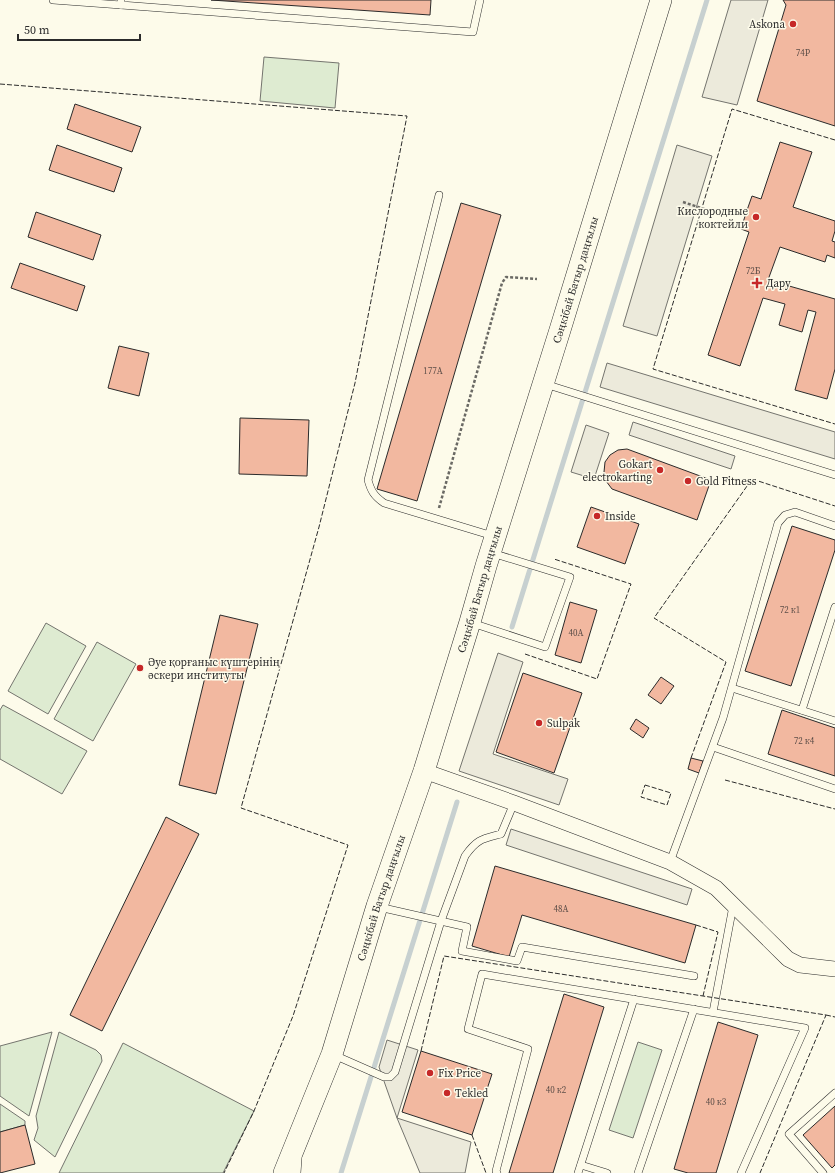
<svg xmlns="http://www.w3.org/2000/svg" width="835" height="1173" font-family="'Source Serif 4',serif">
<rect width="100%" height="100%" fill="#fdfbea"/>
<g fill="#deebd1" stroke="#74746e">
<path d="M264 57 339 63 335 108 260 101Z"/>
<path d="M46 623 86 646 48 714 8 691Z"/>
<path d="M97 642 136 664 93 741 54 719Z"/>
<path d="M3 705 87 751 62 794 0 759V710Z"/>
<path d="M52 1032 29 1116 0 1096V1046Z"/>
<path d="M59 1032 96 1050 101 1055 102 1061 55 1157 34 1140 38 1128 36 1116Z"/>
<path d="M638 1042 662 1050 633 1138 609 1130Z"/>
<path d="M123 1043 254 1111 223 1173H59Z"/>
<path d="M0 1104 25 1121V1125L0 1132Z"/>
</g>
<g fill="#eceadb" stroke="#74746e">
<path d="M731 0H768L737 105 702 97Z"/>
<path d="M677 145 712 156 657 336 623 326Z"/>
<path d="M607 363 835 432V459L600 387Z"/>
<path d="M633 422 735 456 731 469 629 435Z"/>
<path d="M586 425 609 433 594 479 571 472Z"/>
<path d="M498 653 523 662 493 754 568 779 559 805 459 771Z"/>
<path d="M511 829 692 889 687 905 506 845Z"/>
<path d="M387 1040 418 1050 397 1118 471 1142 465 1173H420L397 1118 379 1067Z"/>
</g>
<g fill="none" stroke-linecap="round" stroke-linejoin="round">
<g stroke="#c7d0d0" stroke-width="5">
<path d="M512 627 707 0"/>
<path d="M341 1173 457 802"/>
</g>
</g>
<g fill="#f2b8a0" stroke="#2b2b2b">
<path d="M211 0H431L430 15Z"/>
<path d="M783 0H835V126L757 101 786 5Z"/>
<path d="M75 104 141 127 132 152 67 129Z"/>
<path d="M780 142 812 152 793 207 835 221V231L832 241 835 242V258L827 255 825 262 780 247 768 280 835 299V369L827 399 795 390 816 312 808 310 802 332 779 325 785 304 763 298 740 366 708 355 749 232 741 229 746 213 752 196 761 199Z"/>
<path d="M57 145 122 168 114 192 49 170Z"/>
<path d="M461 203 501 215 417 501 377 489Z"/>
<path d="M36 212 101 235 93 260 28 237Z"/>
<path d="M20 263 85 286 77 311 11 288Z"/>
<path d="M119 346 149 353 139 396 108 388Z"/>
<path d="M240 418 309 420 307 476 239 474Z"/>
<path d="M627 449 711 480 697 520 612 489 606 481 604 472 605 462 610 455 618 450Z"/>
<path d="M591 507 639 524 625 564 577 547Z"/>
<path d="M792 526 835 540V550L791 686 745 671Z"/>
<path d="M570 602 597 610 581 663 555 655Z"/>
<path d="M220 615 258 624 216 794 179 785Z"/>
<path d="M523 673 582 693 554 773 496 752Z"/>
<path d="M661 677 674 686 661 704 648 695Z"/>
<path d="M782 710 835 728V776L768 754Z"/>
<path d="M636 719 649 728 643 738 630 729Z"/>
<path d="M691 758 703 761 699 773 688 769Z"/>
<path d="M166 817 199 834 102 1031 70 1015Z"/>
<path d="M495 866 696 925 685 963 522 915 509 957 472 946Z"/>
<path d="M564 994 604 1007 553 1173H509Z"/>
<path d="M718 1022 758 1035 716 1173H688L674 1169Z"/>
<path d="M421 1051 492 1074 472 1135 402 1112Z"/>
<path d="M835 1106V1165L832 1168 803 1135Z"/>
<path d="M25 1125 35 1164 0 1173V1132Z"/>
</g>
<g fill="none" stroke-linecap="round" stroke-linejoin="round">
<g stroke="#2b2b2b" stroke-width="8">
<g id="service">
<path d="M53 0 121 5"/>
<path d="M121 0V5L473 32 480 0"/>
<path d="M439 195 368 480C371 491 374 496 384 503L493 536"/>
<path d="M545 384 835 475"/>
<path d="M472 623 545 647 570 577 492 553"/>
<path d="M732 688 835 721"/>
<path d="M802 710 835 607"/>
<path d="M713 747 835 789"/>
<path d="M670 862 723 718 778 523 785 515 795 512 835 526"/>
<path d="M379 907 467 927 462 951 517 961 522 947 694 976"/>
<path d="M713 1012 733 906"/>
<path d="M334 1055 384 1077H390L395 1072 441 921 465 856C477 839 482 839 501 834L514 803"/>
<path d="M581 1165 607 1173"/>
<path d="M297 1173 298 1159"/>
<path d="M497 1173 496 1171 528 1049 468 1029 482 974 805 1028 741 1173"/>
<path d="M578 1173 634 999"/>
<path d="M638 1173 694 1009"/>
<path d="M823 1173 789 1134 835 1093"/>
</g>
</g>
<g stroke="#2b2b2b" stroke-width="16">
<path id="minor" d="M424 771 514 803 670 862 716 888 788 959 800 965 835 969"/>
</g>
<g stroke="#2b2b2b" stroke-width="22">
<g id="secondary">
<path id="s1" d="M284 1173 332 1054 377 906 424 771 470 622 486 566 560 330 661 0"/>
</g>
</g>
<g stroke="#6a6964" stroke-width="2.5" stroke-dasharray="3 2" stroke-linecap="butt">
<path d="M683 202 719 214"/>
<path d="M439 508 502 283 506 277 537 279"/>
</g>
<use href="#service" stroke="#fdfbea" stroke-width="7"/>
<use href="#minor" stroke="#fdfbea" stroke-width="15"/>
<use href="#secondary" stroke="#fdfbea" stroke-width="21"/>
<g stroke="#2b2b2b" stroke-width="1" stroke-dasharray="5 2" stroke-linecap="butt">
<path d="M0 84 407 116 355 383 319 527 241 808 348 845 293 1016 254 1111 224 1173"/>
<path d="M835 140 732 109 653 369 835 424"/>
<path d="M525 654 597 679 631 584 554 559"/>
<path d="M691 758 726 662 654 618 752 479 835 506"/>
<path d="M725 780 835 809"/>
<path d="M645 785 671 793 667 805 641 797Z"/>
<path d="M696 925 718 932 703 996"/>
<path d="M826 1015 835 1017"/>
<path d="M421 1051 444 956 826 1015 760 1173"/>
<path d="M472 1135 486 1173"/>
</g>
</g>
<g fill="#c62828" stroke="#fdfbea" stroke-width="1.5">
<circle cx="793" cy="24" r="4"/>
<circle cx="756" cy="217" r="4"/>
<path d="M755 277h4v4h4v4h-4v4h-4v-4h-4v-4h4z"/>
<circle cx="660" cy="470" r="4"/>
<circle cx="688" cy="481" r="4"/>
<circle cx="597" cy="516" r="4"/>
<circle cx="140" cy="668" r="4"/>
<circle cx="539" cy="723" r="4"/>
<circle cx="430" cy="1073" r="4"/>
<circle cx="447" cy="1093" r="4"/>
</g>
<g text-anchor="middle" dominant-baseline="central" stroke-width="3" stroke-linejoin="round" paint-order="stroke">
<g font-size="9" fill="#5d4e48">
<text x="803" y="53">74Р</text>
<text x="753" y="271">72Б</text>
<text x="433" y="371">177А</text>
<text x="790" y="610">72 к1</text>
<text x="576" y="633">40А</text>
<text x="804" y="741">72 к4</text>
<text x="561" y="909">48А</text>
<text x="556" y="1090">40 к2</text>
<text x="716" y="1102">40 к3</text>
</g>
<g font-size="11" fill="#2b2b2b" stroke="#fdfbea" text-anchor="start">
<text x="785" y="24" text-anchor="end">Askona</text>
<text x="748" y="211" text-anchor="end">Кислородные<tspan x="748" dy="13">коктейли</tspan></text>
<text x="766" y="283">Дару</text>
<text x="652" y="464" text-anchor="end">Gokart<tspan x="652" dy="13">electrokarting</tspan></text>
<text x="696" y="481">Gold Fitness</text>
<text x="605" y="516">Inside</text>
<text x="148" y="662">Әуе қорғаныс күштерінің<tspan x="148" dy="13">әскери институты</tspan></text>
<text x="547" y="723">Sulpak</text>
<text x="438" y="1073">Fix Price</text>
<text x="455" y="1093">Тekled</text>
</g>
<g font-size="11" fill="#2b2b2b" stroke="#fdfbea">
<text stroke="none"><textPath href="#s1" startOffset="940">Сәңкібай Батыр даңғылы</textPath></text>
<text stroke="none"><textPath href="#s1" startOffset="616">Сәңкібай Батыр даңғылы</textPath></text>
<text stroke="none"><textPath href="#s1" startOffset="292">Сәңкібай Батыр даңғылы</textPath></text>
</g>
</g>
<path d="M18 34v6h122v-6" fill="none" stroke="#2b2b2b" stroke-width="2"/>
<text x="24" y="34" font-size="12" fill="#2b2b2b" stroke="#fdfbea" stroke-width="3" paint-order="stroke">50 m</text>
</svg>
